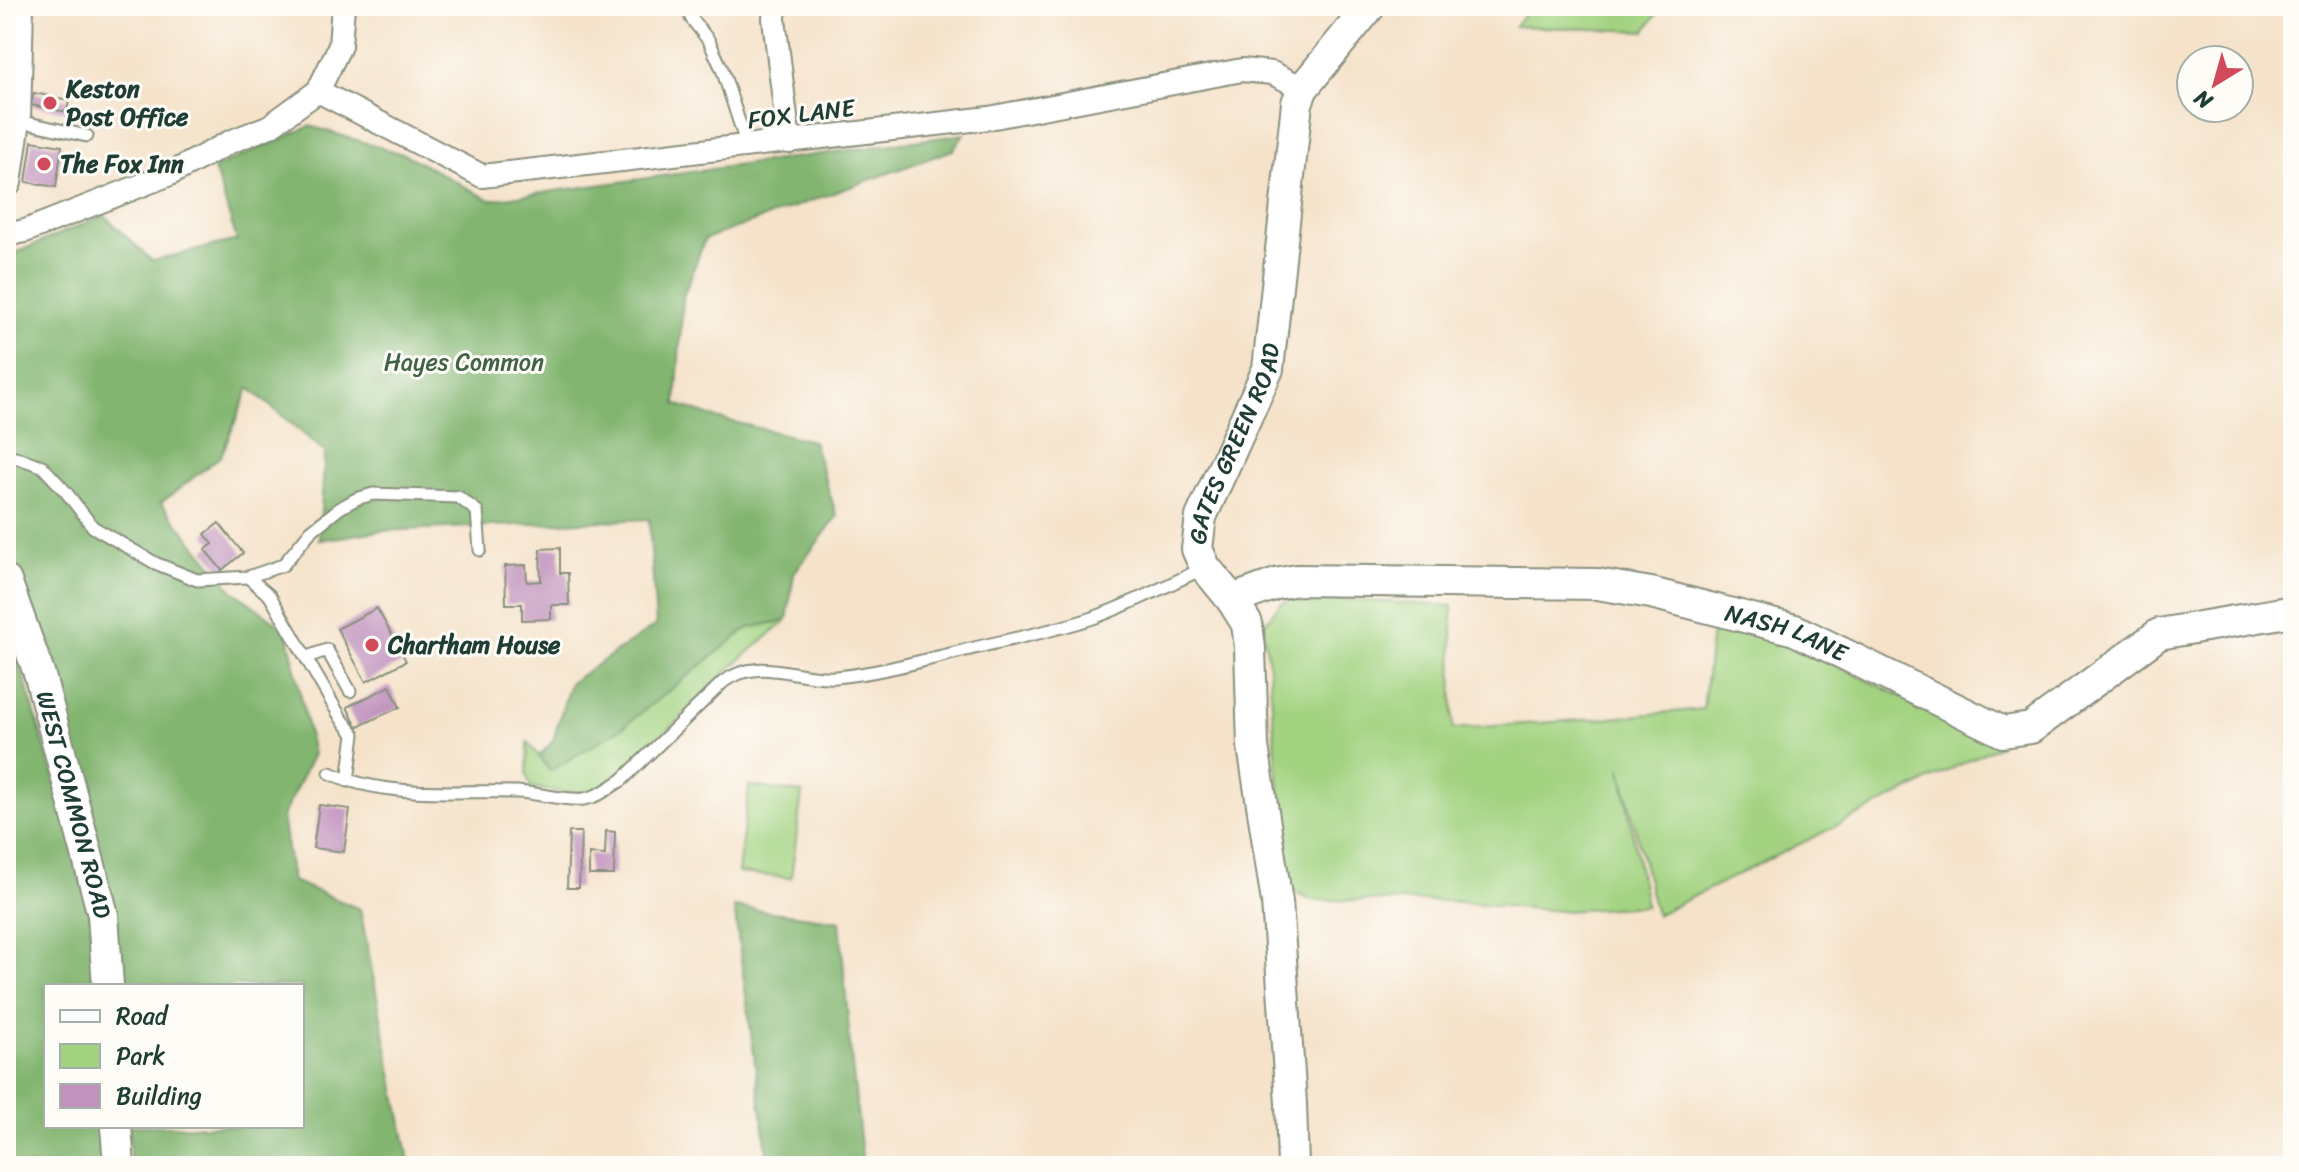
<svg xmlns="http://www.w3.org/2000/svg" width="2299" height="1172" font-family="Sriracha,sans-serif">
<rect width="100%" height="100%" fill="#fdfcf7"/>
<filter id="ink" filterUnits="userSpaceOnUse"><feTurbulence type="fractalNoise" baseFrequency=".0125" numOctaves="2"/><feDisplacementMap in="SourceGraphic" scale="16" xChannelSelector="R" yChannelSelector="G"/><feConvolveMatrix kernelMatrix="1 2 1 2 8 2 1 2 1" color-interpolation-filters="sRGB"/></filter>
<filter id="wash" filterUnits="userSpaceOnUse"><feTurbulence type="fractalNoise" baseFrequency=".006" numOctaves="4" result="noise"/><feDisplacementMap in="SourceGraphic" scale="32" xChannelSelector="R" yChannelSelector="G"/><feGaussianBlur stdDeviation="1.8" result="paint"/><feColorMatrix in="noise" values="0 0 0 0 0 0 0 0 0 0 0 0 0 0 0 0 0 1.4 0 .05"/><feComposite in="paint" operator="in"/></filter>
<g filter="url(#wash)">
<rect width="100%" height="100%" fill="#f5e2c9"/>
<g fill="#a3d381" stroke="#61885a" stroke-width="2">
<path d="M1530 6H1662L1645 31 1515 26Z"/>
<path d="M1294 597 1452 606 1453 729 1610 718 1703 709 1713 623 1796 645 2000 745 1656 915 1621 769 1646 906 1562 911 1448 901 1312 900 1287 888 1268 656 1262 627 1280 604Z"/>
<path d="M787 620C762 641 736 662 712 685 682 714 630 776 592 790 576 795 547 791 531 787L527 775 528 742 550 771 623 727 748 628Z"/>
<path d="M749 786 802 793 791 878 738 873Z"/>
</g>
<g fill="#82b56f" stroke="#507952" stroke-width="2">
<path d="M310 126 406 155 490 200 964 134 953 150 705 239 683 297 676 404 717 418 813 441 837 517 794 573 787 620 748 628 623 727 550 771 539 756 553 741 570 683 656 625 649 519 379 531 319 540 325 452 249 388 221 456 161 503 232 590 287 630 313 754 282 817 292 881 360 909 410 1166H131L128 1126H302V986H120L53 674 6 549V257L104 215 152 261 237 240 214 168Z"/>
<path d="M6 619 64 809 91 919 94 986H46V1126H105L108 1166H6Z"/>
<path d="M734 907 840 921 850 1046 863 1166H769Z"/>
</g>
<g id="blocks">
<g fill="#c193be">
<path d="M34 93 69 100 67 112 31 105Z"/>
<path d="M32 141 62 146 56 187 26 182Z"/>
<path d="M219 523 243 553 222 570 205 550 213 544 205 534Z"/>
<path d="M560 548V573H568L569 605H551V619L522 620V604H506L505 566 526 565 527 582 541 581 540 549Z"/>
<path d="M377 608 406 661 366 682 337 629Z"/>
<path d="M390 686 400 707 357 727 347 707Z"/>
<path d="M319 805 350 809 344 852 313 848Z"/>
<path d="M606 831 615 832 614 875H589V854L605 855Z"/>
<path d="M569 832H581L579 888H567Z"/>
</g>
</g>
</g>
<g filter="url(#ink)">
<use href="#blocks" fill-opacity="0" stroke="#8a907e" stroke-width="2"/>
<g fill="none" stroke-linecap="round" stroke-linejoin="round">
<g stroke="#8a907e" stroke-width="15">
<g id="lane">
<path d="M691 18 709 41 722 69 747 146"/>
<path d="M15 120 87 136"/>
<path d="M6 454 42 466 66 492 93 527 155 563 197 580 248 577 283 565 311 531 340 508 356 499 373 494 458 497 477 511 480 550"/>
<path d="M248 577 270 596 341 718 354 734 348 781"/>
<path d="M307 657 327 650 350 691"/>
<path d="M330 773C387 799 456 790 517 792 540 793 562 801 584 799 599 797 610 787 622 780L723 682C760 655 796 680 836 677 879 673 921 661 962 651 1005 640 1051 632 1093 618 1131 604 1168 585 1204 568"/>
</g>
</g>
<g stroke="#8a907e" stroke-width="26">
<g id="street">
<path d="M775 6 774 19 789 142"/>
<path d="M318 91 482 176 989 118 1242 70 1272 73 1303 88"/>
<path d="M6 235 25 231 170 174 230 142 270 126 318 91 340 46 343 6"/>
</g>
</g>
<g stroke="#8a907e" stroke-width="34">
<g id="secondary">
<path d="M6 182 15 120 18 6"/>
<path id="s1" d="M6 581 40 676 103 915 108 986"/>
<path id="s2" d="M1232 600 1276 584 1297 580 1597 584 1651 593 1795 630 2003 732 2031 728 2159 634 2293 611"/>
<path d="M116 1126 119 1166"/>
<path id="s3" d="M1293 1166 1291 1103 1277 902 1253 746 1250 648 1247 624 1232 600 1205 567 1197 549 1201 517 1268 369 1297 103 1303 88 1370 6"/>
</g>
</g>
<use href="#lane" stroke="#fff" stroke-width="11"/>
<use href="#street" stroke="#fff" stroke-width="22"/>
<use href="#secondary" stroke="#fff" stroke-width="30"/>
</g>
</g>
<g fill="#d1495b" stroke="#fdfcf7" stroke-width="3">
<circle cx="50" cy="103" r="8"/>
<circle cx="44" cy="164" r="8"/>
<circle cx="372" cy="645" r="8"/>
</g>
<g text-anchor="middle" dominant-baseline="central" stroke-width="6" stroke-linejoin="round" paint-order="stroke">
<g font-size="24" font-weight="bold" fill="#1f3d34" stroke="#fdfcf7" text-anchor="start">
<text x="66" y="89">Keston<tspan x="66" dy="28">Post Office</tspan></text>
<text x="60" y="164">The Fox Inn</text>
<text x="388" y="645">Chartham House</text>
</g>
<g font-size="24" fill="#1f3d34" stroke="#fdfcf7">
<text transform="translate(801 114) rotate(-7)">FOX LANE</text>
<text stroke="none"><textPath href="#s3" startOffset="748">GATES GREEN ROAD</textPath></text>
<text stroke="none"><textPath href="#s2" startOffset="564">NASH LANE</textPath></text>
<text stroke="none"><textPath href="#s1" startOffset="234">WEST COMMON ROAD</textPath></text>
</g>
<g font-size="24" fill="#406247" stroke="#fdfcf7">
<text x="464" y="362">Hayes Common</text>
</g>
</g>
<rect width="2299" height="1172" fill="none" stroke="#fdfcf7" stroke-width="32"/>
<rect x="44" y="984" width="260" height="144" fill="#fdfcf7" stroke="#a4b0a9" stroke-width="2"/>
<rect x="60" y="1010" width="40" height="12" fill="#ffffff" stroke="#a4b0a9" stroke-width="2"/>
<text x="116" y="1024" font-size="24" fill="#1f3d34">Road</text>
<rect x="60" y="1044" width="40" height="24" fill="#a3d381" stroke="#a4b0a9" stroke-width="2"/>
<text x="116" y="1064" font-size="24" fill="#1f3d34">Park</text>
<rect x="60" y="1084" width="40" height="24" fill="#c193be" stroke="#a4b0a9" stroke-width="2"/>
<text x="116" y="1104" font-size="24" fill="#1f3d34">Building</text>
<g transform="translate(2215 84) rotate(217)"><circle r="38" fill="#fdfcf7" stroke="#a4b0a9" stroke-width="2"/>
<path d="M0-6L14 30L0 20L-14 30Z" fill="#d1495b"/>
<text y="-12" font-size="22" font-weight="bold" text-anchor="middle" fill="#1f3d34">N</text>
</g>
</svg>
